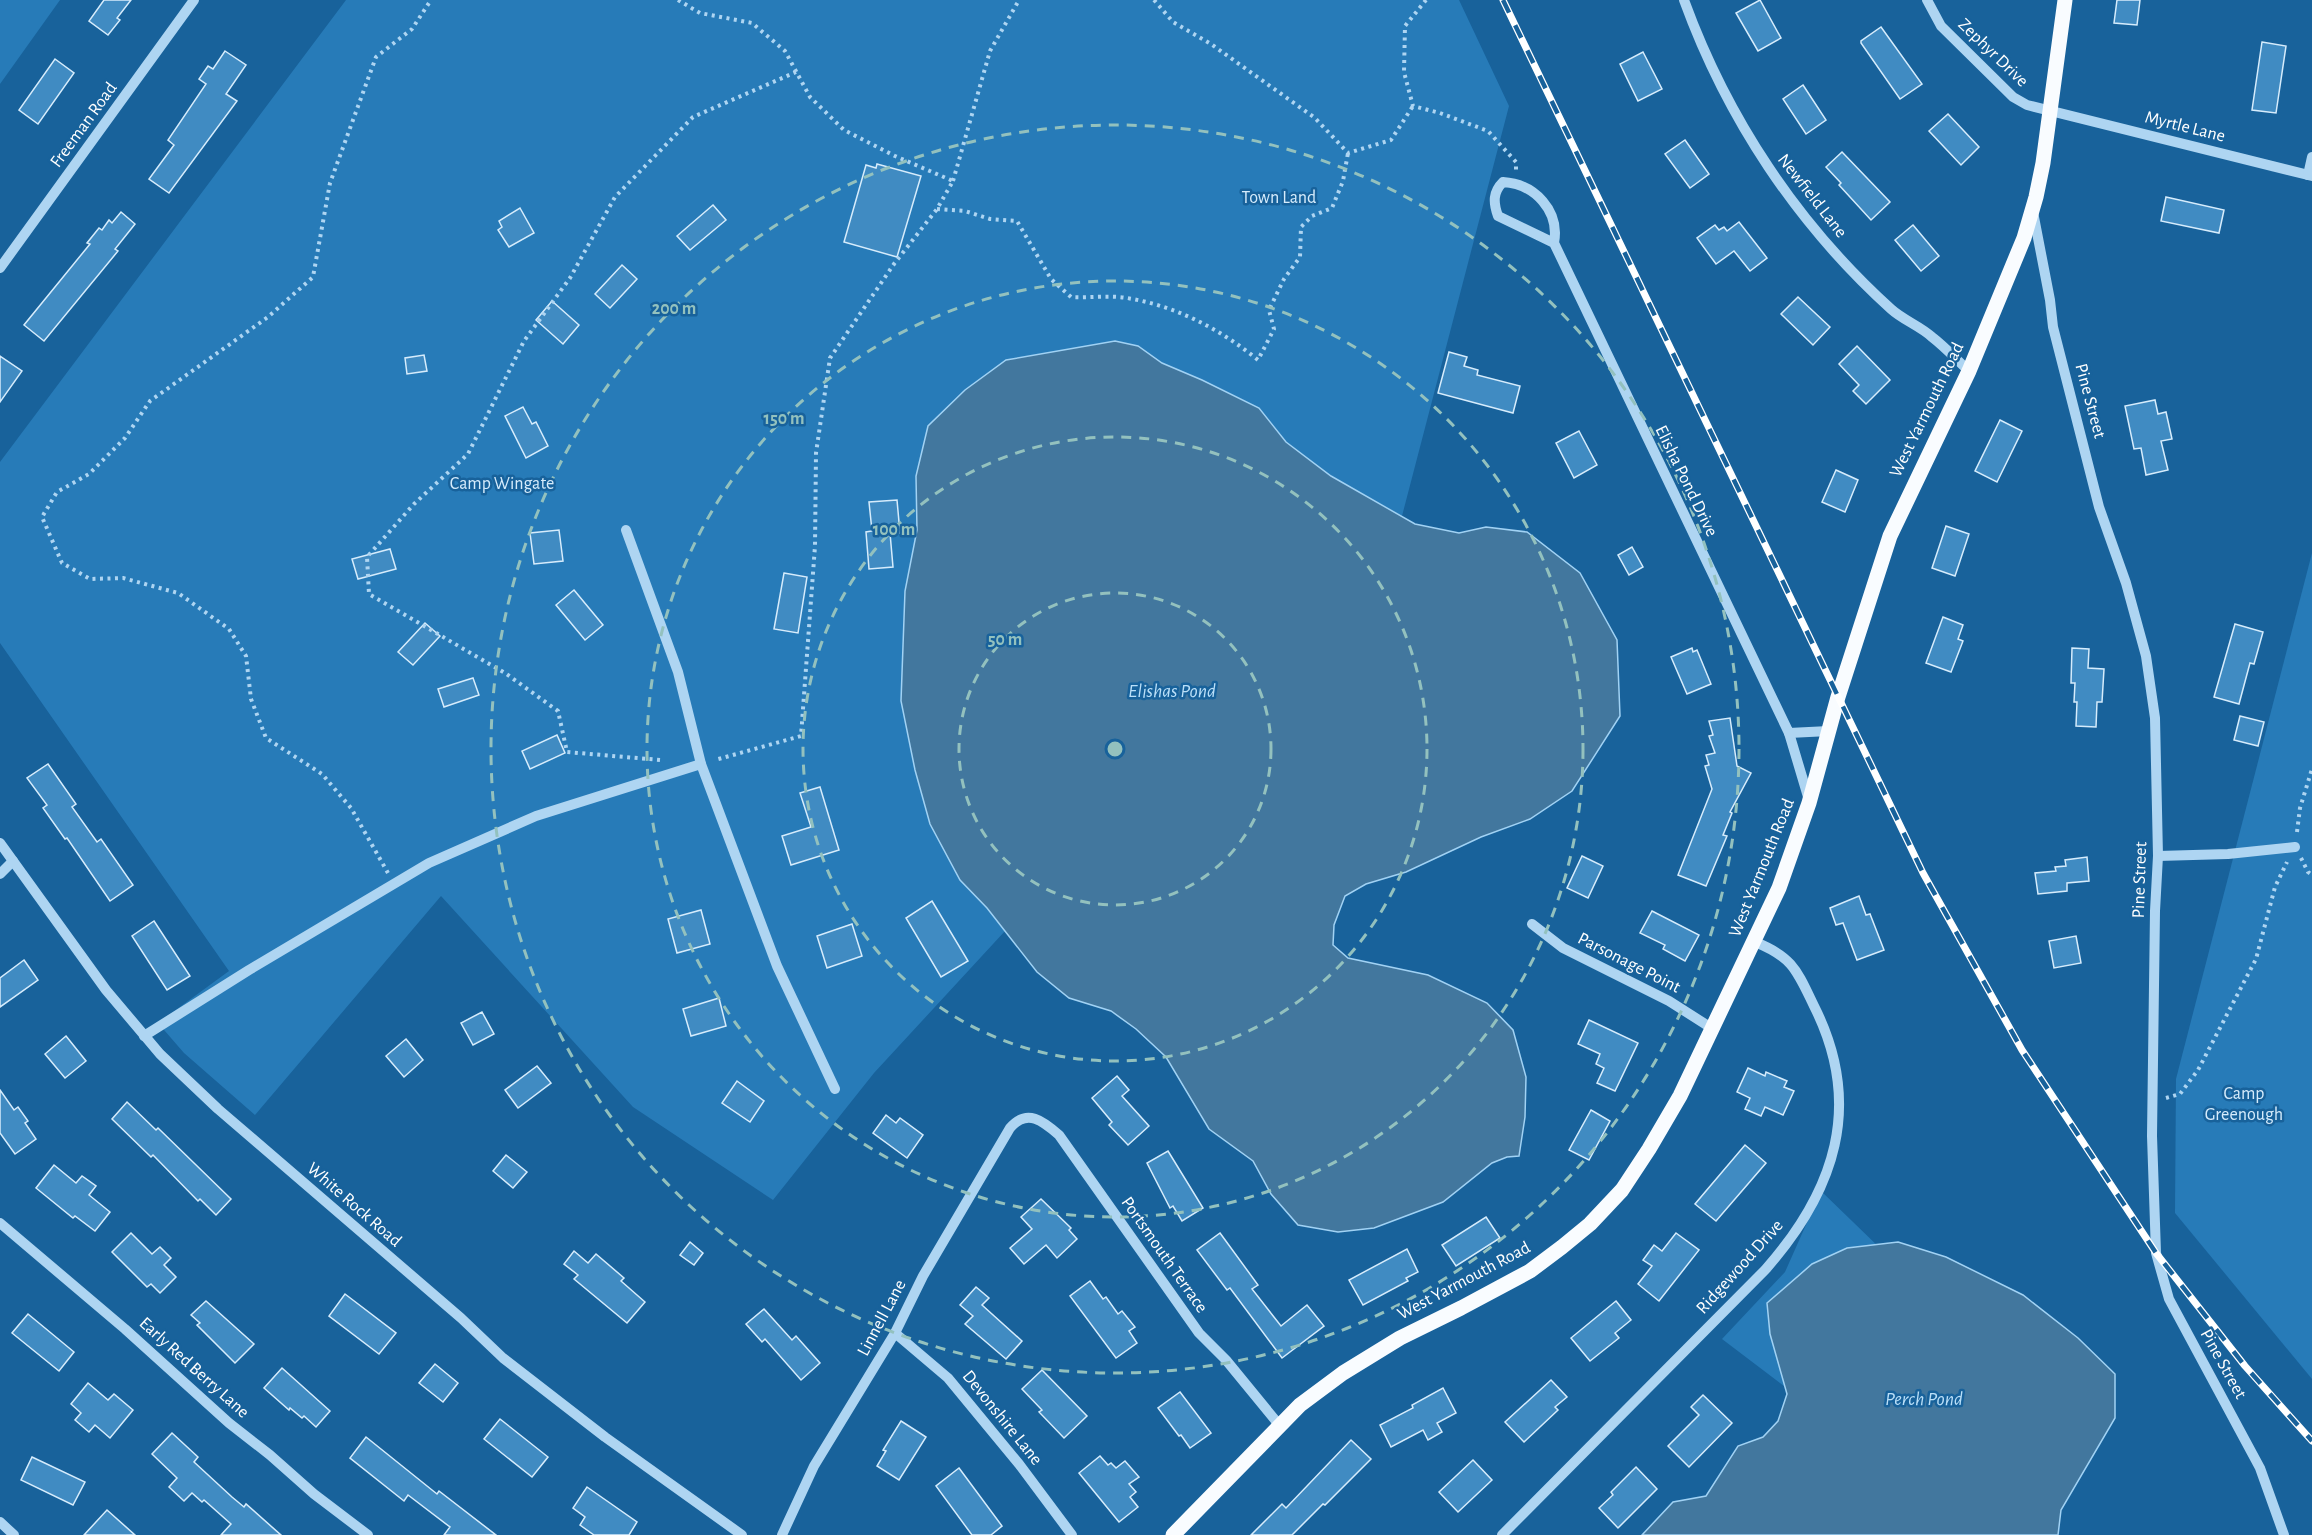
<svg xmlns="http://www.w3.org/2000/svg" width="2312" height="1535" font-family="'Alegreya Sans',sans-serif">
<rect width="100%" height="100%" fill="#18629b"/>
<g fill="#277bb8">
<path d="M0 0H60L0 84Z"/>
<path d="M346 0H1459L1509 106 1402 516 1331 476 1286 442 1258 408 1202 380 1162 363 1138 346 1115 341 1006 360 916 476 917 530 905 591 901 701 915 770 930 824 1005 931 874 1073 773 1200 633 1107 441 896 255 1115 184 1053 158 1023 229 971 0 643V462Z"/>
<path d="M2312 553V1379L2175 1213 2176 1079Z"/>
<path d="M1821 1191 1915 1282 1792 1392 1722 1339 1785 1272Z"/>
</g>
<g fill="#42779e" stroke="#a1d2f4" stroke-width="1.5">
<path d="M1115 341 1138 346 1162 363 1202 380 1259 408 1286 442 1331 476 1415 524 1459 533 1486 527 1527 532 1580 573 1617 640 1620 716 1572 791 1530 819 1481 837 1406 872 1366 884 1345 896 1334 925 1333 945 1348 958 1428 975 1487 1003 1513 1030 1526 1077 1525 1117 1519 1156 1507 1157 1492 1163 1443 1202 1374 1228 1338 1232 1298 1225 1271 1194 1253 1161 1209 1129 1166 1057 1136 1029 1111 1011 1069 998 1037 972 987 908 960 880 930 824 915 770 901 701 905 591 917 530 916 476 928 426 965 390 1006 360Z"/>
<path d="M1898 1242 1946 1257 2023 1295 2078 1338 2115 1374V1418L2061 1510 2058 1535H1642L1673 1502 1706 1496 1738 1446 1763 1437 1778 1421 1787 1394 1770 1334 1767 1303 1812 1264 1847 1248Z"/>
</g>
<g fill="#408bc2" stroke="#d6ecfc" stroke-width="1.5">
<path d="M104 0H131L117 18 120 20 108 35 89 21Z"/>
<path d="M1760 0 1781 38 1758 51 1736 13Z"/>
<path d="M2117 0H2140L2137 25 2114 23Z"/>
<path d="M1881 27 1922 84 1900 99 1861 43V41Z"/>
<path d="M2262 42 2286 46 2276 113 2252 110Z"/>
<path d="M225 51 246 65 226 94 237 101 169 193 149 179 174 145 168 140 206 84 199 79 208 66 213 69Z"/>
<path d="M1643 52 1662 89 1638 101 1620 64Z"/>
<path d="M55 59 74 73 38 124 19 110Z"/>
<path d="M1803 85 1826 120 1806 134 1783 99Z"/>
<path d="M1948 114 1979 147 1961 165 1929 131Z"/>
<path d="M1685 140 1709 174 1690 188 1665 154Z"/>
<path d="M1842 152 1890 202 1871 220 1839 185 1841 183 1826 167Z"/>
<path d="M877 164 921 176 897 257 844 242 866 165 876 168Z"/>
<path d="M2166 197 2224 210 2219 233 2161 221Z"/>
<path d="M713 205 726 220 690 250 677 236Z"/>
<path d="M520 208 534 233 509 247 498 230 502 227 499 221Z"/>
<path d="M121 212 135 224 115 249 118 251 44 341 24 325 90 244 87 243 99 228 102 230 109 220 112 223Z"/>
<path d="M1739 222 1767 258 1750 271 1734 251 1716 264 1697 238 1715 225 1719 230 1724 227 1727 231Z"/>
<path d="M1913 225 1939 256 1921 271 1895 240Z"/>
<path d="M622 265 637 279 610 308 595 294Z"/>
<path d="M1798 297 1830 327 1813 345 1781 314Z"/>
<path d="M552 301 579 325 563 344 536 320Z"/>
<path d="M1857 346 1890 380 1866 404 1853 391 1859 385 1839 364Z"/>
<path d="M1449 352 1467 357 1464 366 1478 370 1477 375 1520 386 1513 413 1438 393Z"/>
<path d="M424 355 427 371 407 374 405 358Z"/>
<path d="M0 356 22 371 0 402Z"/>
<path d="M2155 400 2158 414 2166 412 2172 439 2161 441 2168 470 2146 475 2141 448 2134 449 2125 406Z"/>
<path d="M523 407 532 424 536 422 548 446 526 458 505 416Z"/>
<path d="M2000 420 2022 431 1997 482 1975 471Z"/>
<path d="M1579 431 1597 465 1574 478 1556 443Z"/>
<path d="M1836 470 1858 480 1845 512 1822 502Z"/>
<path d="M897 500 900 533H890L893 567 869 569 866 532 872 531 869 502Z"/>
<path d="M1946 526 1969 534 1955 576 1932 568Z"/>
<path d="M559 530 563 561 534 564 530 533Z"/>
<path d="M1632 547 1643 567 1629 575 1618 555Z"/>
<path d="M390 549 396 569 358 579 352 559Z"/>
<path d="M784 573 807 577 798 633 774 629Z"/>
<path d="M574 590 603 625 585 640 556 605Z"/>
<path d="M1943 617 1963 625 1958 639 1963 641 1951 672 1926 663Z"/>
<path d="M425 623 440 636 413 665 398 652Z"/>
<path d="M2235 624 2263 632 2254 664 2250 663 2239 704 2214 697Z"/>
<path d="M1692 648 1693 652 1697 650 1711 684 1687 694 1671 657Z"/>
<path d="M2072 648 2089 649 2088 668 2104 669 2102 702H2097L2096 727 2076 726 2077 702H2074L2075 683H2071Z"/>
<path d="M473 678 479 695 444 707 438 689Z"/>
<path d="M2240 716 2264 722 2258 746 2234 740Z"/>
<path d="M1730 718 1737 766 1751 773 1730 812 1732 813 1723 835 1727 836 1706 886 1678 875 1712 789 1705 766 1709 765 1706 755 1715 753 1709 736 1713 735 1709 721Z"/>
<path d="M557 735 565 753 530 769 522 751Z"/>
<path d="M48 764 76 804 72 807 97 842 101 839 133 885 110 901 67 838 65 839 43 808 47 805 27 778Z"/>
<path d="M820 787 839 850 791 865 782 836 811 827 800 793Z"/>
<path d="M1582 856 1603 866 1588 898 1567 888Z"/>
<path d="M2087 857 2089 881 2067 883V891L2038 894 2035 873 2056 871 2055 867 2066 866 2065 860Z"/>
<path d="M1859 896 1866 915 1870 914 1884 950 1857 960 1843 923 1836 925 1830 908Z"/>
<path d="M932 901 968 961 941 977 906 918Z"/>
<path d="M701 910 710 944 677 953 668 919Z"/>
<path d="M1652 911 1699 935 1685 961 1663 949 1665 945 1640 933Z"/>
<path d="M154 921 190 976 167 990 132 936Z"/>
<path d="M852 924 862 956 827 968 817 936Z"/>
<path d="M2076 936 2081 963 2054 968 2049 941Z"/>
<path d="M24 960 38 980 0 1007V978Z"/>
<path d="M719 998 726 1026 691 1036 683 1009Z"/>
<path d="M482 1012 494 1034 473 1045 461 1023Z"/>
<path d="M1589 1020 1638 1043 1615 1091 1597 1083 1604 1068 1596 1064 1600 1054 1578 1044Z"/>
<path d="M66 1036 86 1061 65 1078 45 1054Z"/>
<path d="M406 1039 423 1060 404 1077 386 1056Z"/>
<path d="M537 1066 551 1083 518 1108 505 1090Z"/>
<path d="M1748 1068 1765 1076 1766 1072 1787 1081 1784 1087 1794 1091 1783 1115 1765 1107 1761 1116 1745 1109 1750 1098 1737 1092Z"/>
<path d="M1117 1076 1129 1090 1122 1096 1149 1126 1128 1145 1109 1125 1112 1122 1092 1098Z"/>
<path d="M737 1081 764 1101 750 1122 722 1103Z"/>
<path d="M0 1090 14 1110 18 1107 28 1121 25 1123 36 1139 15 1154 0 1133Z"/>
<path d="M127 1102 156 1130 158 1128 231 1199 216 1215 200 1199 198 1201 153 1155 151 1157 112 1119Z"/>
<path d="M1591 1110 1610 1121 1589 1160 1569 1150Z"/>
<path d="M886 1115 896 1123 900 1118 923 1135 907 1158 873 1133Z"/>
<path d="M1745 1145 1766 1163 1716 1221 1695 1204Z"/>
<path d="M1168 1151 1203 1208 1182 1221 1173 1206 1170 1208 1147 1163Z"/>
<path d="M506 1155 527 1172 513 1188 493 1171Z"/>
<path d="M54 1165 76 1183 82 1176 96 1186 89 1195 110 1212 95 1231 75 1216 73 1218 36 1188Z"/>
<path d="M1041 1199 1071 1228 1069 1230 1077 1239 1057 1258 1046 1245 1024 1264 1010 1248 1032 1229 1021 1217Z"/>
<path d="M1486 1217 1500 1238 1456 1266 1442 1245Z"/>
<path d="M131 1233 152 1254 160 1247 171 1258 164 1265 176 1277 160 1293 151 1284 147 1287 112 1252Z"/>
<path d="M1220 1233 1258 1285 1252 1289 1281 1326 1307 1305 1324 1326 1282 1358 1230 1288 1227 1290 1197 1250Z"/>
<path d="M1676 1233 1699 1250 1659 1301 1638 1284 1652 1266 1643 1260 1654 1245 1662 1251Z"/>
<path d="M690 1242 703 1253 694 1265 680 1255Z"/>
<path d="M1407 1249 1418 1272 1406 1278 1408 1281 1363 1305 1349 1280Z"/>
<path d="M574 1251 588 1263 596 1254 624 1278 621 1281 645 1302 627 1323 574 1279 578 1275 564 1264Z"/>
<path d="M1090 1281 1103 1299 1106 1297 1118 1314 1122 1311 1135 1327 1129 1331 1137 1343 1116 1358 1070 1296Z"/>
<path d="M976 1287 989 1298 982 1305 1022 1341 1006 1359 965 1324 973 1316 960 1305Z"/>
<path d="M345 1294 396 1333 379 1354 329 1316Z"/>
<path d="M206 1301 254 1344 235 1363 197 1325 200 1323 191 1315Z"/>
<path d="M1616 1301 1631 1320 1615 1333 1619 1338 1590 1361 1571 1338Z"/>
<path d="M764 1309 792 1340 796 1336 820 1363 801 1380 765 1339 762 1342 746 1324Z"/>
<path d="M28 1314 74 1352 59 1371 12 1333Z"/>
<path d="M435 1364 458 1383 443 1402 419 1383Z"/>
<path d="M282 1368 330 1411 316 1427 304 1416 302 1418 290 1408 289 1410 264 1388Z"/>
<path d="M1042 1370 1087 1416 1064 1438 1039 1412 1042 1410 1022 1389Z"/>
<path d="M1551 1380 1567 1397 1555 1407 1558 1410 1524 1442 1505 1422Z"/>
<path d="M88 1383 108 1400 114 1394 133 1410 110 1438 95 1425 89 1432 75 1420 81 1413 71 1404Z"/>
<path d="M1443 1388 1456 1413 1437 1423 1442 1432 1428 1440 1423 1430 1391 1447 1380 1425 1413 1408 1412 1405Z"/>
<path d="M1180 1392 1211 1433 1190 1448 1181 1435 1179 1436 1158 1408Z"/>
<path d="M1703 1395 1732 1423 1689 1467 1668 1446 1699 1415 1691 1407Z"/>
<path d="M500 1419 548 1457 532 1477 484 1439Z"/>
<path d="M901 1421 926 1437 899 1480 877 1466 886 1451 883 1450Z"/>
<path d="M172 1433 198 1457 194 1462 232 1497 244 1507 246 1504 281 1535H221L231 1524 204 1500 202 1502 192 1493 184 1501 169 1487 177 1478 152 1454Z"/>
<path d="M366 1437 437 1494 439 1491 496 1535H444L450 1527 408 1495 404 1501 350 1458Z"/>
<path d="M1351 1440 1371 1459 1325 1505 1323 1504 1292 1535H1251L1282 1504 1286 1508Z"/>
<path d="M1100 1456 1108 1465 1111 1463 1116 1468 1125 1461 1139 1477 1129 1484 1136 1492 1130 1497 1138 1507 1119 1522 1079 1473Z"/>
<path d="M32 1457 85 1482 73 1505 21 1480Z"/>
<path d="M1473 1460 1492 1480 1458 1512 1439 1492Z"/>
<path d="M1636 1467 1657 1489 1618 1528 1599 1508 1613 1495 1611 1492Z"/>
<path d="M959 1468 1002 1526 991 1535H972L936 1486Z"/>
<path d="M587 1487 637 1522 629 1535H594L580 1525 585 1517 573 1508Z"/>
<path d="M107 1510 135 1535H84Z"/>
</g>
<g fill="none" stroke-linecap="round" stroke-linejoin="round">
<g stroke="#aed5f2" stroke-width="4" stroke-dasharray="3 4.5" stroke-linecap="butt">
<path d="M678 0 700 13 752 23 785 51 810 97 844 130 895 156 953 181 937 209 894 264 830 358 816 453 815 546 801 736 715 760"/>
<path d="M1154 0 1173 22 1211 44 1315 118 1348 153 1391 140 1413 106"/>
<path d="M1426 0 1405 26 1404 72 1413 106 1440 113 1488 131 1516 162V170"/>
<path d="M953 181 990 51 1019 0"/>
<path d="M937 209 965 211 990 219 1017 221 1051 279 1071 297C1089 298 1109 295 1127 298 1176 306 1220 329 1258 360L1274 329 1269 310 1284 279 1300 257 1301 227 1312 216 1332 208 1343 181 1348 153"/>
<path d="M660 760 567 752 558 711 505 673 369 594 367 557 414 504 468 454 524 341 570 278 615 197 693 117 796 72"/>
<path d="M2297 832 2300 808 2312 769"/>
<path d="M2301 858 2308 872 2312 875"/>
<path d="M388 873 351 808 322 774 266 738 251 699 246 656 229 629 178 593 123 578 90 579 62 563 42 517 57 492 89 474 125 438 150 401 268 317 313 277 330 183 376 57 412 29 431 0"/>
<path d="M2166 1098 2180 1094 2198 1070 2256 959 2275 887 2287 862"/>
</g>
<g stroke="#aed5f2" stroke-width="10">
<path d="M1684 0C1727 118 1797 224 1891 309 1903 320 1920 326 1932 337 1945 347 1957 360 1969 371"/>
<path d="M1927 0 1941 26 2013 97 2027 105 2312 176"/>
<path d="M2308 175 2312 157"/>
<path d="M2033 212 2050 300 2053 327 2099 507 2126 583 2146 656 2155 718 2158 856 2155 911 2152 1136 2156 1253 2169 1299 2260 1468 2284 1535"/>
<path d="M1554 243C1560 211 1535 184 1503 182 1493 192 1493 202 1498 216L1554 243 1789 733 1829 731"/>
<path d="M0 268 194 0"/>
<path d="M626 530 678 672 701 764 777 966 835 1089"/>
<path d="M1789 733 1809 800"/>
<path d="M0 843 106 990 160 1054 218 1109 461 1318 503 1358 605 1437 742 1535"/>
<path d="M2158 856 2228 854 2295 847"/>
<path d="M0 874 13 861"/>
<path d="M1532 924 1563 948 1669 1001 1713 1029"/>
<path d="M144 1036 249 970 429 863 536 816 701 764"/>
<path d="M0 1223 125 1329 229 1423 270 1455 314 1494 368 1535"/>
<path d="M895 1333 948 1378 1019 1464 1072 1535"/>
<path d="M0 1522 14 1535"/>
<path d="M782 1535 814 1466 895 1333 923 1276 1010 1128C1027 1108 1043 1121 1059 1135L1199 1333 1226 1360 1280 1426"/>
<path d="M1502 1535 1765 1270C1835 1191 1864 1105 1814 1006 1797 971 1793 957 1755 942"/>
</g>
<path stroke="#f9fcff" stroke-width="15" d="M1173 1535 1300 1405 1343 1373 1400 1338 1461 1308 1530 1271 1562 1247 1590 1224 1622 1190 1649 1149 1680 1096 1779 888 1809 803 1838 697 1890 536 1969 371 2024 238 2036 197 2043 163 2065 0"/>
<g stroke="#fff" stroke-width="7">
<path id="rail" d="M1503 0 1923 873 2022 1050 2156 1253 2245 1366 2312 1441"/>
</g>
<use href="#rail" stroke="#18629b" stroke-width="4.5" stroke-dasharray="14" stroke-linecap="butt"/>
</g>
<g fill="none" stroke="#93c1be" stroke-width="3" stroke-dasharray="10 8">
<circle cx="1115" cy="749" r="156"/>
<circle cx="1115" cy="749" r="312"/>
<circle cx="1115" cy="749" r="468"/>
<circle cx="1115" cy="749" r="624"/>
</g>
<g text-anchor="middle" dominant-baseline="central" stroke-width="5" stroke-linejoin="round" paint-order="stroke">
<g font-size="18" fill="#fff" stroke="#18629b">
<text transform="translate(1993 53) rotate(44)">Zephyr Drive</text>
<text transform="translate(84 125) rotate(-54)">Freeman Road</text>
<text transform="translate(2185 127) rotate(14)">Myrtle Lane</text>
<text transform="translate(1812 196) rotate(52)">Newfield Lane</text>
<text transform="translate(2090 401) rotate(75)">Pine Street</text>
<text transform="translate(1927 410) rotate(-64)">West Yarmouth Road</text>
<text transform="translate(1686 481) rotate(64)">Elisha Pond Drive</text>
<text transform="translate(1762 868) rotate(-68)">West Yarmouth Road</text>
<text transform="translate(2140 880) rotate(-88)">Pine Street</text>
<text transform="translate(1629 963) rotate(27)">Parsonage Point</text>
<text transform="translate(354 1205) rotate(41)">White Rock Road</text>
<text transform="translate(1164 1255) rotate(55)">Portsmouth Terrace</text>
<text transform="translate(1740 1267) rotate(-48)">Ridgewood Drive</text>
<text transform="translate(1464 1281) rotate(-28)">West Yarmouth Road</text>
<text transform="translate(882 1318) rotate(-62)">Linnell Lane</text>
<text transform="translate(2223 1364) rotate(61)">Pine Street</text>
<text transform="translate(194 1368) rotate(42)">Early Red Berry Lane</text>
<text transform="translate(1002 1418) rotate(51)">Devonshire Lane</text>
</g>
<g font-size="18" fill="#d6ecfc" stroke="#18629b">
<text x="1279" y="198">Town Land</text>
<text x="502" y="484">Camp Wingate</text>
<text x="2244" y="1094">Camp<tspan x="2244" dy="21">Greenough</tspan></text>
</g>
<g font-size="20" font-style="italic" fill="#badff8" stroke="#18629b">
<text x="1172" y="691">Elishas Pond</text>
<text x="1924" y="1399">Perch Pond</text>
</g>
</g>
<circle cx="1115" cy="749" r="9" fill="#93c1be" stroke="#18629b" stroke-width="3"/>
<g font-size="18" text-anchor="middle" font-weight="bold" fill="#93c1be" stroke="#18629b" stroke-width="5" stroke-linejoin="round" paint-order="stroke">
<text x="674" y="314">200 m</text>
<text x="784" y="424">150 m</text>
<text x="894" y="535">100 m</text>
<text x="1005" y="645">50 m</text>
</g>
</svg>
